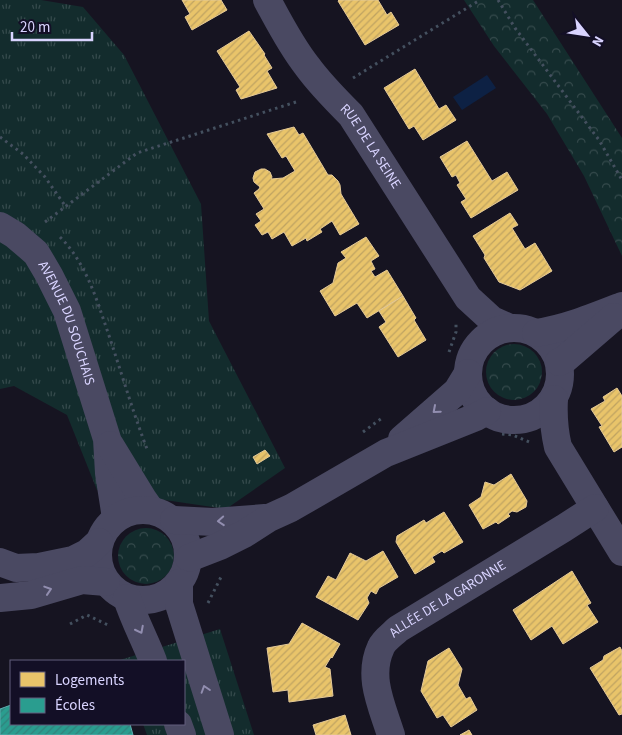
<svg xmlns="http://www.w3.org/2000/svg" width="622" height="735" font-family="'Source Sans 3',sans-serif">
<defs>
<pattern id="grass-tufts" width="24" height="20" patternUnits="userSpaceOnUse" patternTransform="scale(1.25)"><rect width="24" height="20" fill="#132c2d"/><path d="M3 7l-1-3M5 7V3M7 7l1-3M15 17l-1-3M17 17v-4M19 17l1-3" fill="none" stroke="#354a4c"/></pattern>
<pattern id="forest-crowns" width="20" height="18" patternUnits="userSpaceOnUse" patternTransform="scale(1.25)"><rect width="20" height="18" fill="#132c2d"/><path d="M2 6a3 3 0 1 1 6 0M12 15a3 3 0 1 1 6 0" fill="none" stroke="#354a4c"/></pattern>
<pattern id="homes-hatch" width="6" height="6" patternUnits="userSpaceOnUse" patternTransform="scale(1.25)"><rect width="6" height="6" fill="#e9c46a"/><path d="M-1 1l2-2M0 6l6-6M5 7l2-2" fill="none" stroke="#bfa362"/></pattern>
<pattern id="schools-hatch" width="6" height="6" patternUnits="userSpaceOnUse" patternTransform="scale(1.25)"><rect width="6" height="6" fill="#2a9d8f"/><path d="M-1 1l2-2M0 6l6-6M5 7l2-2" fill="none" stroke="#31817b"/></pattern>
</defs>
<rect width="100%" height="100%" fill="#161421"/>
<g fill="url(#grass-tufts)">
<path d="M0 0H41L83 7 124 55 201 204 209 321 285 468 226 509 97 490 67 415 14 386 0 389Z"/>
<path d="M220 629 254 735H147L143 724H184V661H120V660Z"/>
</g>
<g fill="url(#forest-crowns)">
<path d="M464 0H533L622 138V256L584 176 547 114 494 46Z"/>
<circle cx="514" cy="372" r="28"/>
<circle cx="146" cy="556" r="28"/>
</g>
<path fill="#0d2144" d="M487 75 496 88 462 110 453 97Z"/>
<g fill="url(#homes-hatch)" stroke="#e4c997">
<path d="M182 0H221L227 10 192 30 185 17 190 14Z"/>
<path d="M339 0H378L387 15 391 12 399 25 365 45 338 1Z"/>
<path d="M249 31 265 54 264 55 272 68 267 71 277 88 241 99 236 90 240 87 217 51Z"/>
<path d="M415 69 439 109 446 105 456 120 423 140 414 126 409 129 384 88Z"/>
<path d="M294 127 299 135 303 133 328 175H332L338 181 340 185 341 194 359 224 340 235 332 221 320 229 322 232 307 241 306 238 292 246 284 232 272 239 268 232 262 235 255 225 261 221 256 214 264 209 254 193 259 189 260 187 254 182 253 178 255 172 261 169H265L270 172 272 177 271 179 283 178 295 171 286 156 282 158 267 134Z"/>
<path d="M467 141 492 181 507 172 518 190 471 218 461 202 466 199 457 185 460 183 456 175 452 177 440 157Z"/>
<path d="M510 213 518 225 512 228 525 249 535 243 552 271 520 290 499 282 484 258 485 255 473 236Z"/>
<path d="M366 237 379 256 371 261 375 269 371 271 375 277 387 270 403 296 367 318 357 303 335 316 320 291 333 283 338 263 346 258 341 252Z"/>
<path d="M403 296 416 318 414 320 426 340 398 357 379 327 386 322 379 311Z"/>
<path d="M617 388 622 396V447L614 452 599 427 602 426 591 409 605 401 603 397Z"/>
<path d="M265 450 270 456 257 464 253 457Z"/>
<path d="M511 474 527 501 526 507 517 512 512 511 508 514 510 516 498 524 496 522 483 529 469 505 481 497 485 482 494 485Z"/>
<path d="M444 512 463 542 444 553 442 551 432 557 435 562 415 574 396 542 397 536 424 520 426 523Z"/>
<path d="M383 551 398 577 379 588 376 594 371 591 367 598 369 603 358 620 316 597 328 576 336 580 350 553 366 561Z"/>
<path d="M572 571 591 603 587 605 598 622 563 644 552 626 531 640 513 610Z"/>
<path d="M302 623 340 644 332 658 331 657 325 667 330 669 333 696 289 702 288 690 273 692 267 648 289 644Z"/>
<path d="M620 647 622 651V714L619 715 590 668 603 660 604 656Z"/>
<path d="M449 648 462 669 458 685 466 699 470 697 477 710 451 727 443 715 437 718 421 691 428 661Z"/>
<path d="M345 715 351 735H316L313 725Z"/>
<path d="M469 730 472 735H460Z"/>
</g>
<path fill="url(#schools-hatch)" stroke="#5eaeb1" d="M11 705V724H130L133 735H0V709Z"/>
<g fill="none" stroke-linecap="round" stroke-linejoin="round">
<g stroke="#44505f" stroke-width="3" stroke-dasharray="2.5 4" stroke-linecap="butt">
<path d="M498 0 515 28 599 140 622 180"/>
<path d="M353 78 480 0"/>
<path d="M0 137 23 154 45 177 66 207"/>
<path d="M45 222 137 153 299 101"/>
<path d="M60 237C83 260 94 291 104 321 119 364 131 407 147 449"/>
<path d="M449 352 456 332V324"/>
<path d="M363 432 382 418"/>
<path d="M502 434 513 435 529 442"/>
<path d="M208 603 222 575"/>
<path d="M70 624 87 615 108 625"/>
</g>
<g stroke="#4a4962" stroke-width="28">
<path id="s1" d="M267 0C279 22 291 46 307 66 320 84 336 100 351 115L468 298 492 320 510 328"/>
<path id="s2" d="M0 226 15 235 36 253 49 275 67 311 107 439 109 473 116 518"/>
<circle cx="514" cy="374" r="46"/>
<path d="M536 333C567 328 594 317 622 306"/>
<path d="M559 362 565 359 614 317"/>
<path d="M554 399C553 416 554 430 558 447L622 552"/>
<path d="M402 439 457 391 468 373"/>
<path d="M110 445 143 499 150 509"/>
<circle cx="143" cy="555" r="45"/>
<path d="M174 520 213 522 265 518"/>
<path d="M189 558 220 546 244 534 269 518 291 508 386 453 476 417 487 411"/>
<path d="M0 562 16 568 39 567 73 560 87 553 99 542"/>
<path d="M179 583V604L220 735"/>
<path d="M0 598 31 595 82 580 106 582"/>
<path d="M127 598C134 620 145 640 153 661"/>
<path d="M178 724 182 735"/>
<path id="s3" d="M391 735C382 706 367 677 381 647 384 640 392 635 398 629L564 528 595 508"/>
</g>
</g>
<defs><path id="oneway-chevron" d="M-2-3.5L2.5 0L-2 3.5" fill="none" stroke-width="1.6" stroke-linecap="round" stroke-linejoin="round" transform="scale(1.25)"/></defs>
<g stroke="#928eb0">
<use href="#oneway-chevron" transform="translate(436 410) rotate(139)"/>
<use href="#oneway-chevron" transform="translate(221 521) rotate(176)"/>
<use href="#oneway-chevron" transform="translate(48 590) rotate(-18)"/>
<use href="#oneway-chevron" transform="translate(140 630) rotate(63)"/>
<use href="#oneway-chevron" transform="translate(205 689) rotate(-108)"/>
</g>
<g text-anchor="middle" dominant-baseline="central" stroke-width="5" stroke-linejoin="round" paint-order="stroke">
<g font-size="14" fill="#d9d4ff" stroke="#130f26">
<text stroke="none"><textPath href="#s1" startOffset="180">RUE DE LA SEINE</textPath></text>
<text stroke="none"><textPath href="#s2" startOffset="122">AVENUE DU SOUCHAIS</textPath></text>
<text stroke="none"><textPath href="#s3" startOffset="174">ALLÉE DE LA GARONNE</textPath></text>
</g>
</g>
<rect x="10" y="660" width="175" height="65" fill="#130f26" stroke="#625e7d"/>
<rect x="20" y="672" width="25" height="15" fill="#e9c46a" stroke="#625e7d"/>
<text x="55" y="685" font-size="15" fill="#d9d4ff">Logements</text>
<rect x="20" y="698" width="25" height="15" fill="#2a9d8f" stroke="#625e7d"/>
<text x="55" y="710" font-size="15" fill="#d9d4ff">Écoles</text>
<g transform="translate(587 35) rotate(120)" stroke="#130f26" stroke-width="4" paint-order="stroke">
<path d="M0-4L9 19L0 12L-9 19Z" fill="#d9d4ff"/>
<text y="-8" font-size="14" font-weight="bold" text-anchor="middle" fill="#d9d4ff">N</text>
</g>
<path d="M12 32v8h80v-8" fill="none" stroke="#d9d4ff" stroke-width="2.5"/>
<text x="20" y="32" font-size="15" fill="#d9d4ff" stroke="#130f26" stroke-width="4" paint-order="stroke">20 m</text>
</svg>
